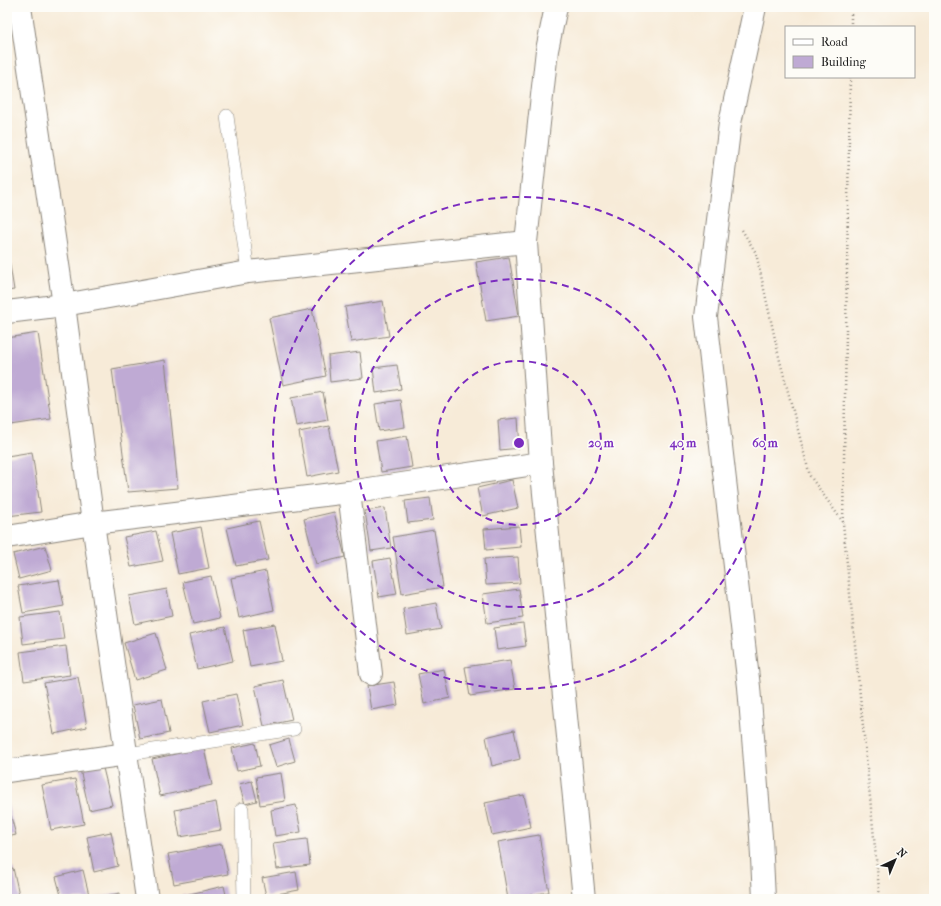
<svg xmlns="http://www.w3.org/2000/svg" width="941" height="906" font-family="'IM FELL French Canon',serif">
<rect width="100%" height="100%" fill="#fdfcf7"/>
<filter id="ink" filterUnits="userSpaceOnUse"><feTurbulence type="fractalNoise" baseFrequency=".025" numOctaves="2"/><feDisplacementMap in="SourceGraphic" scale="8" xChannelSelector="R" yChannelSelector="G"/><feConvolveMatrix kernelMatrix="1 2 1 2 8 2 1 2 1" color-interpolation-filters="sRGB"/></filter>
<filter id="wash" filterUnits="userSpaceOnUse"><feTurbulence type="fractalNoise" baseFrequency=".012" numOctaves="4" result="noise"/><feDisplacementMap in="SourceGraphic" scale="16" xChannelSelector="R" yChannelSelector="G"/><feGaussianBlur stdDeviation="0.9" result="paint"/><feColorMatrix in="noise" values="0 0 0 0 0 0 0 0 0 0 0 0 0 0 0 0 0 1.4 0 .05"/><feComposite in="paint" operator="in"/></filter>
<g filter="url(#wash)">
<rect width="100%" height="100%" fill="#f7ebd8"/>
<g id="blocks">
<g fill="#bfaad4">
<path d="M7 253H8L14 290 7 291Z"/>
<path d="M509 257 519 316 486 321 476 262Z"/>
<path d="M383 301 389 336 351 342 345 307Z"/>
<path d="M312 309 326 376 283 385 269 318Z"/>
<path d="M38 333 51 419 11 425 7 401V338Z"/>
<path d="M360 352 363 378 330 382 328 356Z"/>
<path d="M165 360 178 488 128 492 112 369Z"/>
<path d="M397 365 401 389 376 393 373 368Z"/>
<path d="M323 392 328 420 296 426 291 398Z"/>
<path d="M401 400 405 427 379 431 375 404Z"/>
<path d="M518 418 520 448 500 450 498 420Z"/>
<path d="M329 426 338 471 307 477 299 432Z"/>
<path d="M407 436 412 467 381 472 376 441Z"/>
<path d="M32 452 41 512 7 516V456Z"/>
<path d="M512 480 518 508 483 516 477 488Z"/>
<path d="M430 498 433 520 408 523 405 501Z"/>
<path d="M385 508 391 548 371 551 365 511Z"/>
<path d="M334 512 345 557 316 564 304 519Z"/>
<path d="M259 521 268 560 236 566 227 528Z"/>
<path d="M519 526 521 547 486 550 484 529Z"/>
<path d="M201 527 209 568 178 574 170 533Z"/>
<path d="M434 530 443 587 402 594 393 537Z"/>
<path d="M156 531 163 561 131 567 124 537Z"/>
<path d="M45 546 52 570 19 579 13 554Z"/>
<path d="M518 557 520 583 486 585 484 559Z"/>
<path d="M390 558 397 594 379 597 373 561Z"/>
<path d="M266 571 274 610 239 618 231 578Z"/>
<path d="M211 576 220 618 193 624 183 582Z"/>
<path d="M59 580 64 606 23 613 18 586Z"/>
<path d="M167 589 172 616 135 624 129 596Z"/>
<path d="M519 589 523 618 487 623 483 594Z"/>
<path d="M436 603 441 629 407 635 403 609Z"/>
<path d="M60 612 64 639 23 644 20 617Z"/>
<path d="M275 624 282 661 250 667 243 630Z"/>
<path d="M523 624 526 646 497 650 494 628Z"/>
<path d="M225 627 233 661 197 669 189 635Z"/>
<path d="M156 633 167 670 135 680 124 643Z"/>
<path d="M66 646 70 675 24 681 20 652Z"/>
<path d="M510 660 515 689 470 696 465 667Z"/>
<path d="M444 669 450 698 424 704 418 674Z"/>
<path d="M78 677 87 727 54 734 44 683Z"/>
<path d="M283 680 292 720 264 726 255 686Z"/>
<path d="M394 682 398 705 371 710 367 686Z"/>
<path d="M236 694 243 725 210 732 203 701Z"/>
<path d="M162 699 169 733 140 739 133 705Z"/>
<path d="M514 730 520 759 492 766 486 737Z"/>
<path d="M289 739 295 761 276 767 269 745Z"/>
<path d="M255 743 260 766 237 771 232 748Z"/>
<path d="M204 748 212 785 160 796 152 759Z"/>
<path d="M102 764 112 805 89 810 80 769Z"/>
<path d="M281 773 285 801 260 805 256 777Z"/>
<path d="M75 779 84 824 51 830 42 785Z"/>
<path d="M252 781 257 801 245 804 239 784Z"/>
<path d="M524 795 531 827 492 835 485 803Z"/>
<path d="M7 802 16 835 7 837Z"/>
<path d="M216 802 221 830 180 837 175 810Z"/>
<path d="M296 805 301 832 275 836 271 810Z"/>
<path d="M111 832 118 866 94 872 87 837Z"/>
<path d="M539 835 549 892 508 899 498 842Z"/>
<path d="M307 839 310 865 277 869 273 843Z"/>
<path d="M222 844 228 874 174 884 168 854Z"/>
<path d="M13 868 20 899H7V869Z"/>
<path d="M83 870 90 899H62L56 877Z"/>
<path d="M296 872 299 890 266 896 262 878Z"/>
<path d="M224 886 227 899H182L181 896Z"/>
<path d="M120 893 121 899H96V898Z"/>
</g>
</g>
</g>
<g filter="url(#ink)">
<use href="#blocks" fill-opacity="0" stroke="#8a847a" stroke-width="1"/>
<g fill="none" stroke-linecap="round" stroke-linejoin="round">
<g stroke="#8a847a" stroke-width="14">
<g id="service">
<path d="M227 116 248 272"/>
<path d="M127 754 294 729"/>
<path d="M242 809 244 899"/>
</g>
</g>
<g stroke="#8a847a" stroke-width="24">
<g id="minor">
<path d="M556 7 547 50 526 242 541 463 584 899"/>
<path d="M755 7 730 123 706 317 749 687 761 837 764 899"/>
<path d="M7 312 64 305 248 272 526 242"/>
<path d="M349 492 371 674"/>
<path d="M7 537 93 523 349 492 541 463"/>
<path d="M7 771 127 754"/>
</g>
</g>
<g stroke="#8a847a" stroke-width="24">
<path id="tertiary" d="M20 7 64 305 93 523 147 899"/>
</g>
<g stroke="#8a847a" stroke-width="2.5" stroke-dasharray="1 3" stroke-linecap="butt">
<path d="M851 27V7"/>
<path d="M850 77 843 523 880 899"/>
<path d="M742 230 756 253 779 357 810 476 843 522"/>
</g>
<use href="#service" stroke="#fff" stroke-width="13"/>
<use href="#minor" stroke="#fff" stroke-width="22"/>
<use href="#tertiary" stroke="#fff" stroke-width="22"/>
</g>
</g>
<g fill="none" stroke="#7b2cbf" stroke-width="2" stroke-dasharray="7 5">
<circle cx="519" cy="443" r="82"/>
<circle cx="519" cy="443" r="164"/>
<circle cx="519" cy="443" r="246"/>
</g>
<circle cx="519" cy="443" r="6" fill="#7b2cbf" stroke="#fdfcf7" stroke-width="2"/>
<g font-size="12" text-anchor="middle" font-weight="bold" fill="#7b2cbf" stroke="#fdfcf7" stroke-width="3" stroke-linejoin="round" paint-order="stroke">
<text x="601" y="447">20 m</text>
<text x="683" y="447">40 m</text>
<text x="765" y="447">60 m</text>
</g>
<rect width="941" height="906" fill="none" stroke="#fdfcf7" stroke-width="24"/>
<rect x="785" y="26" width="130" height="52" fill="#fdfcf7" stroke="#a3a29f"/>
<rect x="793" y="39" width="20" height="6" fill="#ffffff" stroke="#a3a29f"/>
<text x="821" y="46" font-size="12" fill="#1c1c1c">Road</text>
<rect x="793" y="56" width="20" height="12" fill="#bfaad4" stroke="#a3a29f"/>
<text x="821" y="66" font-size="12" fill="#1c1c1c">Building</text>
<g transform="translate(895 860) rotate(44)" stroke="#fdfcf7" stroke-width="3" paint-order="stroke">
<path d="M0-3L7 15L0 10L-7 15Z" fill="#1c1c1c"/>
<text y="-6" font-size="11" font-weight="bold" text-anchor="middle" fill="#1c1c1c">N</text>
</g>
</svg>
